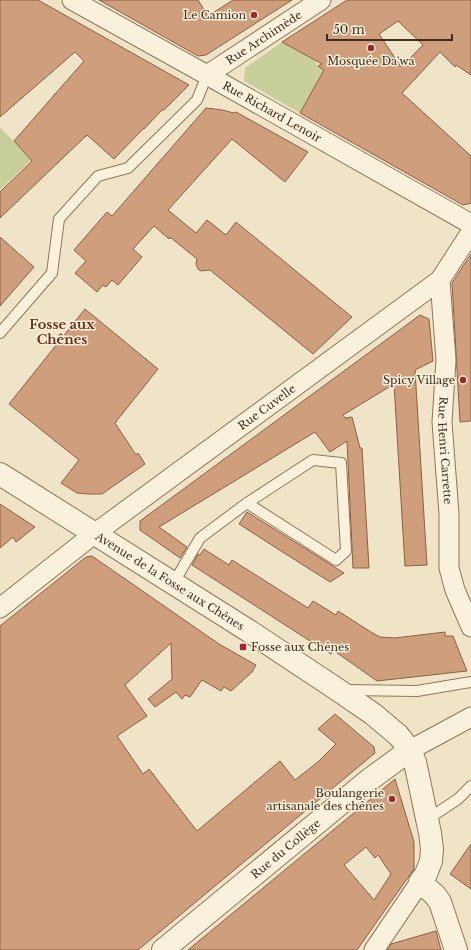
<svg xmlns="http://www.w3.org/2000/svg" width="471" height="950" font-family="'Libre Baskerville',serif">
<rect width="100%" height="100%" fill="#f0e4c8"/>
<g fill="#c9cf9b">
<path d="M282 42 314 60 318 66 324 70 300 113 244 81 245 68Z"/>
<path d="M0 127 31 160 0 190Z"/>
</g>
<g fill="#cf9f7d" stroke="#8d5f41" fill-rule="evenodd">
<path d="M0 0H38L189 85 164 110H162L144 129V128L114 159 87 135 0 218V192L32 161 14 141 84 61 75 52 0 117Z"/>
<path d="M99 0H198L208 16 233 0H292L206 55 198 56Z"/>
<path d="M347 0H471V75L456 65 455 67 440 52 402 93 471 156V203L463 205 300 113 324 70 318 66 322 64 282 42ZM398 21 423 45 401 67 379 34Z"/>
<path d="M206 108 222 110 234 113 236 112 308 152 285 182 232 139 168 210 196 233 207 220 226 235 236 222 352 317 313 354 210 270 201 271 198 269 196 264 197 259 170 237 169 239 154 226 133 249 142 257 118 285 112 280 106 287 103 285 97 292 75 273 86 261 74 250 107 212 112 216Z"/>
<path d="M0 237 34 267 0 306Z"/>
<path d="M471 254V421L460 422 452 283Z"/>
<path d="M85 309 158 369 115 423 136 455 138 453 145 464 102 494H88L77 493 61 483 79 460 9 404Z"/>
<path d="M420 315 429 319 433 361 415 370 427 565 405 566 394 384 343 415 346 419V418L352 417 360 448H362L369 568H353L347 441 330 452 315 432 159 527 187 547 180 558 140 530V521Z"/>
<path d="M0 504 35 527 16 542 13 537 0 548Z"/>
<path d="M247 512 271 527 344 573 330 582 281 551 239 524Z"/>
<path d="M204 549 229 565 232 560 308 608 313 601 336 615 338 611 371 632 380 637 395 638 445 632V636H453L467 671 377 681 333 650 331 654 324 650 192 565 198 554 200 555Z"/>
<path d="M92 556 219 644 256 665 252 672 231 691 224 687 221 691 202 680 190 697 185 695 182 699 176 692 155 707 148 699 172 679 171 643 125 685 147 716 117 736 143 774 149 769 197 831 280 761 295 780 319 761 336 744 318 729 335 714 374 747 375 753 138 950H0V626L86 557Z"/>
<path d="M395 779 414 842V869L357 950H188ZM366 847 375 858 378 855 391 874 374 900 344 865Z"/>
<path d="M471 844V889L450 874Z"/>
<path d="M436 931 441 950H387L391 944Z"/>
</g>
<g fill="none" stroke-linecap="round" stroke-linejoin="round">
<g stroke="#8d765c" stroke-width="12">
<g id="service">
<path d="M0 333 52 273 59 219 98 176 128 168 197 100 207 75"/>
<path d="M173 584 200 538 247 503 313 460 341 463 346 551 336 560 247 503"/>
<path d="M346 690 417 691 471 682"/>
<path d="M428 819 458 799 471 786"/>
</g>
</g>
<g stroke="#8d765c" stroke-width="21">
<g id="minor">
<path id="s1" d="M72 0 207 75 471 224"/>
<path id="s2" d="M207 75 321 0"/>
<path id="s3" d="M471 232 440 280 446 360 442 422 449 514V568L455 590 471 627"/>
<path id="s4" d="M0 608 94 534 440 280"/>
<path d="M410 750 471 717"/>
<path d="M374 950 420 882"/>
</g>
</g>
<g stroke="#8d765c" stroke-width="24">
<g id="tertiary">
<path id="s5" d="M0 474 249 631 338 690 373 714 398 735 410 750 415 762 430 833 432 849 431 861 426 874 420 882 435 895 440 902 456 950"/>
<path id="s6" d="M163 950 369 780 410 750"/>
</g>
</g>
<use href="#service" stroke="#faf1dc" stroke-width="10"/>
<use href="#minor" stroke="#faf1dc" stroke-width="19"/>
<use href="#tertiary" stroke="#faf1dc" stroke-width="22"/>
</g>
<g fill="#9e2a2b" stroke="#f7eed8" stroke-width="1.5">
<circle cx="254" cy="15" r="4"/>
<circle cx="371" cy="48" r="4"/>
<circle cx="463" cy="380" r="4"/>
<rect x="239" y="643" width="8" height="8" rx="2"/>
<circle cx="392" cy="799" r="4"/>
</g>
<g text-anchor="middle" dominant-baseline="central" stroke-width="3" stroke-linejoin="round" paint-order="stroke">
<g font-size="11" fill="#3d2e20" stroke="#f7eed8" text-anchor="end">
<text x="246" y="15">Le Camion</text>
<text x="371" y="61" text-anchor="middle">Mosquée Da'wa</text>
<text x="455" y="380">Spicy Village</text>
<text x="251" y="647" text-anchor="start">Fosse aux Chênes</text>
<text x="384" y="793">Boulangerie<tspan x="384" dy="13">artisanale des chênes</tspan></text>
</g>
<g font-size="11" fill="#3d2e20" stroke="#f7eed8">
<text stroke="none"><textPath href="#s2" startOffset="68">Rue Archimède</textPath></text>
<text stroke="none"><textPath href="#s1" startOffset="229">Rue Richard Lenoir</textPath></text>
<text stroke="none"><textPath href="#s4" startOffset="334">Rue Cuvelle</textPath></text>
<text stroke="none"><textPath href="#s3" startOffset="228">Rue Henri Carrette</textPath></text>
<text stroke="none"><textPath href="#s5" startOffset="201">Avenue de la Fosse aux Chênes</textPath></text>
<text stroke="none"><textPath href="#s6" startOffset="159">Rue du Collège</textPath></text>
</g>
<g font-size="13" font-weight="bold" fill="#6b2e1e" stroke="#f7eed8">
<text x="62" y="324">Fosse aux<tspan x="62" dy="15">Chênes</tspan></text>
</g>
</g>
<path d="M327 34v6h125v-6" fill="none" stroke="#3d2e20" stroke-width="2"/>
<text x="333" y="34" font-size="12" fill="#3d2e20" stroke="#f7eed8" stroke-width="3" paint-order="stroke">50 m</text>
</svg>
